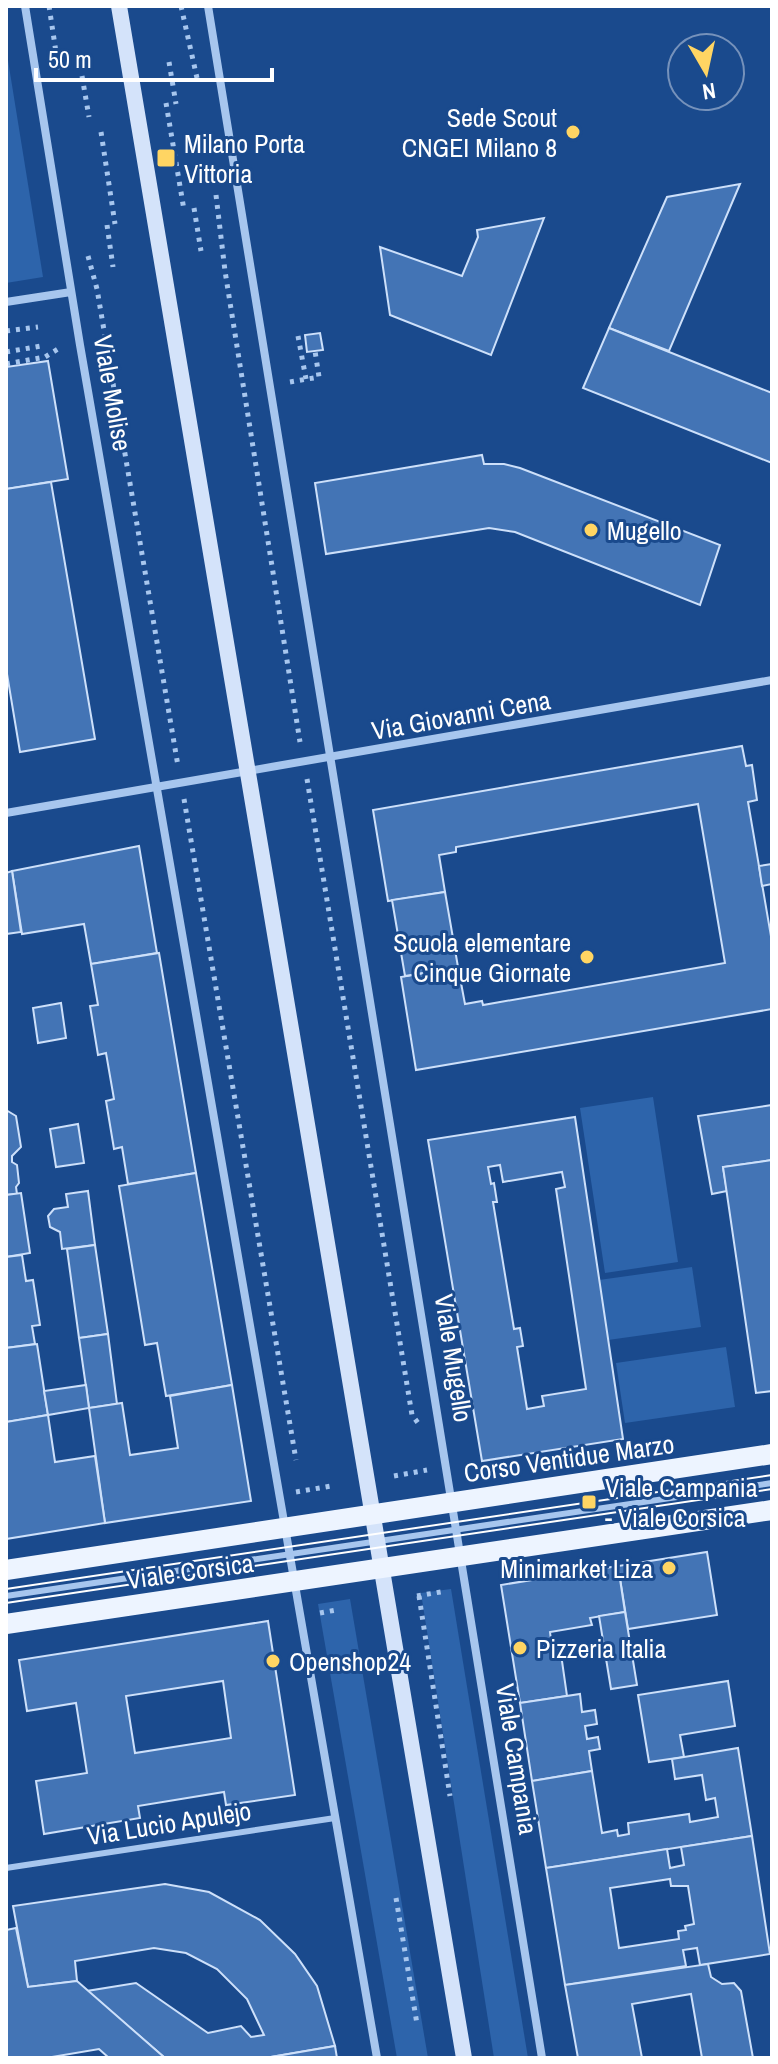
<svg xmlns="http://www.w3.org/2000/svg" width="778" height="2064" font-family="'Archivo Narrow',sans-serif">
<rect width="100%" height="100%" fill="#1a4a8d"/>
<g fill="#2d64ab">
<path d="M6 48 43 277 6 283Z"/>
<path d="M653 1097 678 1262 605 1273 580 1108Z"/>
<path d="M692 1267 701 1327 608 1340 599 1280Z"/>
<path d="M726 1347 735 1407 625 1423 616 1363Z"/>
<path d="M451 1589 528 2058H494L421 1593Z"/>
<path d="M350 1599 428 2058H397L318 1604Z"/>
</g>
<g fill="#4374b5" stroke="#cde0fa" stroke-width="2" fill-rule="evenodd">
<path d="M740 184 669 351 609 328 667 197Z"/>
<path d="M544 218 491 355 390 315 380 247 462 276 478 237 477 230Z"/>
<path d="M609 328 772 393V463L583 388Z"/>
<path d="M320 333 323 350 307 352 305 335Z"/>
<path d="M48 361 68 479 6 489V367Z"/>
<path d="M482 455 484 464H504L520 468 720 545 700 605 515 532 489 528 326 554 315 483Z"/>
<path d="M51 482 95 739 20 752 6 668V489Z"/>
<path d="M742 746 746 766 752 765 757 800 748 802 772 942V1009L416 1070 401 977 458 967 465 1004 482 1001 483 1005 725 963 698 804 456 847V852L439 855 445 892 388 901 373 810Z"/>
<path d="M139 846 157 953 91 964 84 924 22 934 12 871Z"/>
<path d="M772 864V884L762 886 759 866Z"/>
<path d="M12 871 21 932 6 934V873Z"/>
<path d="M445 892 458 967 405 976 392 900Z"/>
<path d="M159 953 196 1173 128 1184 122 1147 114 1149 106 1101 114 1099 106 1053 98 1055 90 1006 98 1005 91 964Z"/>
<path d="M61 1003 66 1038 38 1043 33 1008Z"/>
<path d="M772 1105V1160L723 1167 727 1191 712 1194 698 1116Z"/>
<path d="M6 1110 16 1116 21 1147 12 1156V1162L17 1165 19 1183 16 1187 17 1194 6 1195Z"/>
<path d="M575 1117 623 1439 482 1461 428 1140ZM500 1165 503 1182 562 1172 565 1187 556 1189 586 1389 542 1396 544 1406 527 1409 517 1347 523 1346 520 1328 514 1329 493 1202H497L494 1183 491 1184 488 1167Z"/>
<path d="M78 1124 84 1163 56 1167 50 1129Z"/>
<path d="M772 1160V1391L756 1393 723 1167Z"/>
<path d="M196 1173 232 1385 166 1396 157 1343 145 1345 119 1186Z"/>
<path d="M88 1191 95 1245 62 1249 60 1232 50 1227 48 1216 54 1209 68 1207 66 1194Z"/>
<path d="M21 1193 30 1253 6 1257V1195Z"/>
<path d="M95 1245 108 1334 79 1338 67 1249Z"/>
<path d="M22 1255 26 1281 33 1280 40 1325 32 1326 35 1344 6 1348V1257Z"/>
<path d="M108 1334 117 1404 89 1408 79 1338Z"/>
<path d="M37 1344 48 1415 6 1422V1348Z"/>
<path d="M86 1385 89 1408 48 1415 44 1391Z"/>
<path d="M232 1385 251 1501 105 1523 89 1408 122 1403 130 1455 178 1448 170 1396Z"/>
<path d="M48 1415 55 1462 95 1456 105 1523 6 1539V1422Z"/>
<path d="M707 1552 717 1615 628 1629 618 1566Z"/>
<path d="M618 1566 625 1612 590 1618 592 1625 550 1632 552 1648 560 1647 567 1696 520 1703 501 1585Z"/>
<path d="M625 1612 637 1685 611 1689 599 1616Z"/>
<path d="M268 1621 295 1795 226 1805 224 1792 138 1806 140 1818 44 1834 36 1781 87 1773 76 1703 27 1711 19 1660ZM223 1681 231 1738 135 1753 126 1696Z"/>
<path d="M728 1681 735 1726 680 1735 684 1757 649 1762 638 1695Z"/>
<path d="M580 1694 582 1712 595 1710 597 1724 585 1726 587 1739 598 1737 600 1749 589 1751 592 1771 532 1781 520 1703Z"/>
<path d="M738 1748 752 1836 546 1868 532 1781 592 1771 602 1833 617 1830 618 1836 629 1834 628 1823 689 1814 690 1822 718 1817 715 1798 706 1800 702 1775 675 1779 672 1759Z"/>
<path d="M752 1836 770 1954 700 1965 697 1948 683 1950 686 1966 565 1985 546 1868 667 1849 670 1868 684 1865 681 1847ZM670 1879 671 1886H688L694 1924 685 1926 686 1930 678 1931 679 1939 619 1948 610 1888Z"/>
<path d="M165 1884 209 1892 260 1920 295 1954 317 1986 335 2046 265 2058H165L87 1991 136 1983 208 2033 241 2026 251 2037 264 2035 247 1999 217 1969 186 1953 154 1948 75 1961 77 1981 28 1987 13 1906Z"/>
<path d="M16 1928 28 1987 77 1981 165 2058H109L99 2049 46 2058H6V1930Z"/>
<path d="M708 1964 711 1977 722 1984 734 1983 741 1991 753 2058H702L691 1994 632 2004 642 2058H578L565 1985Z"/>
<path d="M335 2046 337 2058H265Z"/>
</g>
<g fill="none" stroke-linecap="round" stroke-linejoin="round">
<g stroke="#a7c6ee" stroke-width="5" stroke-dasharray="4 6" stroke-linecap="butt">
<path d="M49 6 59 72"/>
<path d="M181 6 197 78"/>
<path d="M169 62 176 104"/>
<path d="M82 76 89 117"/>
<path d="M166 103 184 210"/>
<path d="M101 132 115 224"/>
<path d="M216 195 225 271 300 742"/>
<path d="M194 208 201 251"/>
<path d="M107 225 113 267"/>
<path d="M88 256 97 289 178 766"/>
<path d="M6 331 38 327"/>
<path d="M298 336 306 379"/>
<path d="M6 352 41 346"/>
<path d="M6 364 45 357 58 349"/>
<path d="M290 382 319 377 315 351"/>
<path d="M307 779 412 1415 418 1423"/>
<path d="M184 799 296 1460"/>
<path d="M394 1476 427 1470"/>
<path d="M296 1492 331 1486"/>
<path d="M417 1596 446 1591"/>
<path d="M419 1596 450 1796"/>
<path d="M320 1613 336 1610"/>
<path d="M396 1898 417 2024"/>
</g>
<g stroke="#a7c6ee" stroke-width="6">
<path d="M6 1596 772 1483"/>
<path d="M6 1868 335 1818"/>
</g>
<g stroke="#a7c6ee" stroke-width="8">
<path d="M25 6 80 345 377 2058"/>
<path d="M208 6 542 2058"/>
<path d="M6 302 71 292"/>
<path d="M6 813 772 680"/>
</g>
<path stroke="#d4e3fa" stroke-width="16" d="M119 6 464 2058"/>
<g stroke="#edf4ff" stroke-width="20">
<path d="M6 1570 772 1454"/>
<path d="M6 1624 772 1510"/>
</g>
<g stroke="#fff" stroke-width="2">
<path d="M6 1589 772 1475"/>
<path d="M6 1603 772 1489"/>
</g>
</g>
<g fill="#ffd563" stroke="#1a4a8d" stroke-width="3">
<circle cx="573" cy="132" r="8"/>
<rect x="156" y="148" width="20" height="20" rx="4"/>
<circle cx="591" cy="530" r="8"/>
<circle cx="587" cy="957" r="8"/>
<rect x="581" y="1494" width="16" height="16" rx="4"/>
<circle cx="669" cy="1568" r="8"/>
<circle cx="520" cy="1648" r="8"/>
<circle cx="273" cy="1661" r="8"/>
</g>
<g text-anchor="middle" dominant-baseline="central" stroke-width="6" stroke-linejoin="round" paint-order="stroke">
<g font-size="26" fill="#fff" stroke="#1a4a8d" text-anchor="start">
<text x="557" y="117" text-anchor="end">Sede Scout<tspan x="557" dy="30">CNGEI Milano 8</tspan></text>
<text x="184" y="143">Milano Porta<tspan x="184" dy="30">Vittoria</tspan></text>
<text x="607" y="530">Mugello</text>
<text x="571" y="942" text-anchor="end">Scuola elementare<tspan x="571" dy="30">Cinque Giornate</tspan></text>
<text x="605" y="1487">Viale Campania<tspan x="605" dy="30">- Viale Corsica</tspan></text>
<text x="653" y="1568" text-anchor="end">Minimarket Liza</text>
<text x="536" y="1648">Pizzeria Italia</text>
<text x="289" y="1661">Openshop24</text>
</g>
<g font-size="26" fill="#fff" stroke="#1a4a8d">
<text transform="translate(113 393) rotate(80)">Viale Molise</text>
<text transform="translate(461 715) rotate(-10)">Via Giovanni Cena</text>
<text transform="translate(454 1358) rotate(81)">Viale Mugello</text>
<text transform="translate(569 1458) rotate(-8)">Corso Ventidue Marzo</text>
<text transform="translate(190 1571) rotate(-8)">Viale Corsica</text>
<text transform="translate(517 1759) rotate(81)">Viale Campania</text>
<text transform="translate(169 1823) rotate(-9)">Via Lucio Apulejo</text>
</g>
</g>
<rect width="778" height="2064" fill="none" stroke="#ffffff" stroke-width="16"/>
<g transform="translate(706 72) rotate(171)"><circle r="38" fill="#1a4a8d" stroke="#7692bb" stroke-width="2"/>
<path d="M0-6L14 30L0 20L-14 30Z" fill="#ffd563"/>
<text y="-12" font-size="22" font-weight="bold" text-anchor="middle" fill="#ffffff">N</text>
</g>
<path d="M36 68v12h236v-12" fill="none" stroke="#ffffff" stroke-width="4"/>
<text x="48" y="68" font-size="24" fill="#ffffff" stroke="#1a4a8d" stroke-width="6" paint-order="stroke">50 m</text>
</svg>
